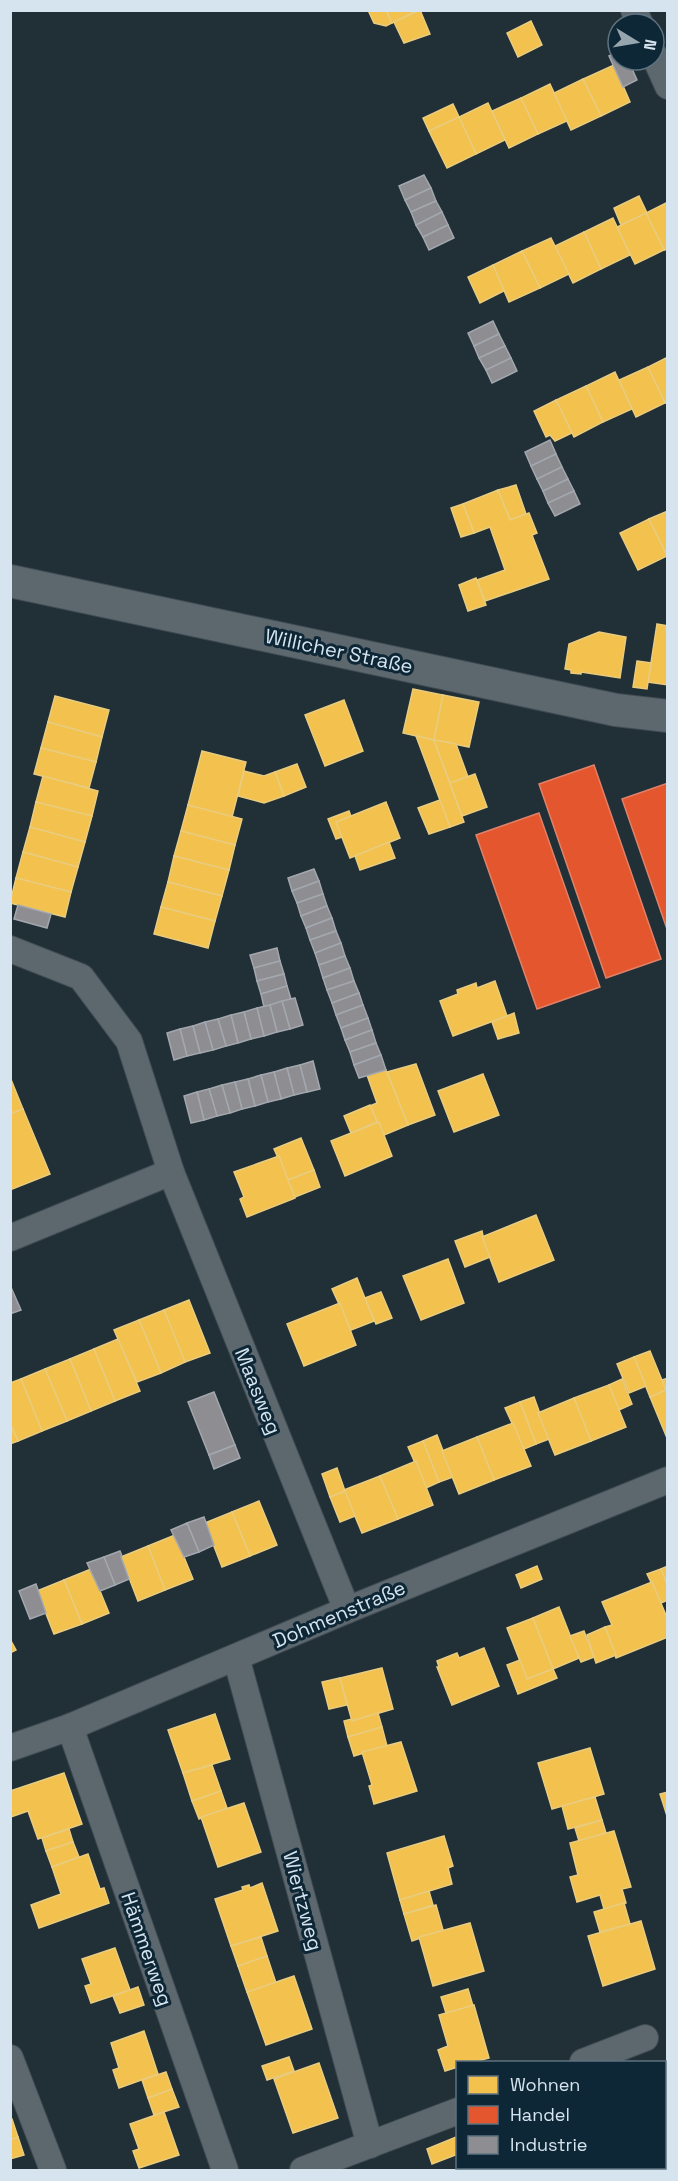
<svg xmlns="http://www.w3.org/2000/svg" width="678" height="2181" font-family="'Space Grotesk',sans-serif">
<rect width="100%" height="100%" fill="#212f37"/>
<g fill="#f2c14e" stroke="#e9cc7e" stroke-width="1.5">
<path d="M368 10H386L392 23 386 26 374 23Z"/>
<path d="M386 10H419L392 23Z"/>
<path d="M420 10 430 34 404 43 394 22Z"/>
<path d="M531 21 542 45 518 57 507 33Z"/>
<path d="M614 65 630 102 601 116 583 79Z"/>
<path d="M583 79 601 116 571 130 554 93Z"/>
<path d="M550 84 567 121 538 134 521 98Z"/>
<path d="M521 98 538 134 509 148 492 111Z"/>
<path d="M488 103 505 140 476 154 459 117Z"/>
<path d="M453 104 459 117 429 131 423 118Z"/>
<path d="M459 117 476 154 447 168 429 131Z"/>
<path d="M639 196 647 213 621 225 614 208Z"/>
<path d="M668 202V249L664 250 646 213Z"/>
<path d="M646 213 664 250 635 264 617 227Z"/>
<path d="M613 218 630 255 601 269 584 232Z"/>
<path d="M584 232 601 269 573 283 555 246Z"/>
<path d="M551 238 569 274 540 288 522 251Z"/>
<path d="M522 251 540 288 509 302 493 265Z"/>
<path d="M493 265 504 291 480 303 468 277Z"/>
<path d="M668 357V402L665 403 648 367Z"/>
<path d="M648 367 665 403 636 417 619 380Z"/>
<path d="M615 372 632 409 603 422 586 386Z"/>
<path d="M586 386 603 422 574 437 556 400Z"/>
<path d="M556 400 572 433 555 441 550 435 546 437 534 411Z"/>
<path d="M516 485 526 514 510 520 498 490Z"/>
<path d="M498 490 510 520 529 513 537 533 532 535 549 579 485 601 477 580 505 570 490 527 474 533 463 504Z"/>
<path d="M463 504 474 533 461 537 451 508Z"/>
<path d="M668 511V556H667L649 519Z"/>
<path d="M649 519 667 556 638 570 620 533Z"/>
<path d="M476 578 486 605 468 611 459 585Z"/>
<path d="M657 624 668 626V685L648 682Z"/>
<path d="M599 632 626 637 620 678 581 672V674L571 673V670L565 669 569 644Z"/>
<path d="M637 661 651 663 647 689 633 687Z"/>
<path d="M413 689 443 695 434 740 403 733Z"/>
<path d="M443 695 479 702 469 747 434 740Z"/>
<path d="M55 696 109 710 102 737 48 722Z"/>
<path d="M344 700 363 751 325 766 305 715Z"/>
<path d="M48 722 102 737 96 762 41 748Z"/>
<path d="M416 736 434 740 464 822 450 827Z"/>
<path d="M434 740 456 744 468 777 450 783Z"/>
<path d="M41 748 96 762 89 788 34 774Z"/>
<path d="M202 751 246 762 232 817 188 805Z"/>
<path d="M297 764 306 787 284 796 275 772Z"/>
<path d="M244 771 264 776 275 772 284 796 264 803 238 796Z"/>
<path d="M475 774 487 807 462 816 450 783Z"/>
<path d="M43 776 98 791 92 816 36 802Z"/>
<path d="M440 800 450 827 429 834 418 808Z"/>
<path d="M36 802 92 816 85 842 30 827Z"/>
<path d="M386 802 400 838 350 858 336 822Z"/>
<path d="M188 805 242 819 235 845 181 831Z"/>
<path d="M349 811 351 816 336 822 342 837 336 839 328 819Z"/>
<path d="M30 827 85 842 78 867 23 852Z"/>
<path d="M181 831 235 845 229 870 174 856Z"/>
<path d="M389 842 395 858 360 870 355 856Z"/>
<path d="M23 852 78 867 71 892 16 878Z"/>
<path d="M174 856 229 870 222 896 168 882Z"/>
<path d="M16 878 71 892 65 917 10 903Z"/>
<path d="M168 882 222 896 215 921 161 907Z"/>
<path d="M161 907 215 921 208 948 154 934Z"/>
<path d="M495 981 507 1016 453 1036 440 1001 458 994 457 990 476 983 477 988Z"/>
<path d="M514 1013 519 1033 498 1039 492 1022Z"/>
<path d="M416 1064 435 1115 408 1125 387 1072Z"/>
<path d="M386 1070 408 1125 384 1135 370 1106 377 1103 367 1075Z"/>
<path d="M483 1074 499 1115 454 1132 438 1091Z"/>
<path d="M10 1077 23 1109 10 1114Z"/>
<path d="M370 1105 377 1122 351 1133 344 1116Z"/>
<path d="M23 1109 50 1174 10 1190V1114Z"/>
<path d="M379 1122 392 1156 345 1176 331 1141Z"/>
<path d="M301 1138 314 1170 288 1180 274 1149Z"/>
<path d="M279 1156 295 1198 247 1217 240 1199 244 1197 234 1172Z"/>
<path d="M314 1170 320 1187 295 1197 288 1180Z"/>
<path d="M536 1215 554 1260 499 1282 482 1237Z"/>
<path d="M482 1231 483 1236 482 1237 490 1257 465 1267 455 1241Z"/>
<path d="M448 1259 464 1303 421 1320 403 1276Z"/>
<path d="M357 1278 374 1321 351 1330 332 1289Z"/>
<path d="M381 1292 392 1318 376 1324 365 1298Z"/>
<path d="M189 1300 210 1353 185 1362 164 1310Z"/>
<path d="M340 1303 356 1345 304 1366 287 1324Z"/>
<path d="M164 1310 185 1362 161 1373 139 1320Z"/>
<path d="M139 1320 161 1373 137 1382 114 1330Z"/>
<path d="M118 1339 140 1391 115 1401 94 1349Z"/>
<path d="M94 1349 115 1401 91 1411 70 1359Z"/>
<path d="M650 1351 666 1390 650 1397 634 1357Z"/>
<path d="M634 1357 646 1386 629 1393 617 1364Z"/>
<path d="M70 1359 91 1411 67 1421 45 1369Z"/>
<path d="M45 1369 67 1421 42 1431 21 1379Z"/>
<path d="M668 1378V1389L666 1390 662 1380Z"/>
<path d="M21 1379 42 1431 18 1441 10 1423V1383Z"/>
<path d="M622 1379 632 1404 619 1410 609 1385Z"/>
<path d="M609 1385 626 1427 591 1441 574 1398Z"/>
<path d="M668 1389V1438H667L650 1397Z"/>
<path d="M534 1397 549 1439 536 1444 520 1402Z"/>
<path d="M574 1398 591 1441 555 1455 538 1413Z"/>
<path d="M520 1402 536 1444 524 1449 505 1408Z"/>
<path d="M10 1423 18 1441 10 1444Z"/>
<path d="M513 1423 531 1466 494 1480 477 1437Z"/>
<path d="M437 1435 453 1477 439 1482 423 1441Z"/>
<path d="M477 1437 494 1480 459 1494 442 1451Z"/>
<path d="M423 1441 439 1482 426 1488 408 1447Z"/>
<path d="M416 1461 433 1505 398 1519 380 1476Z"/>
<path d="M337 1468 345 1491 330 1497 322 1474Z"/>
<path d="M380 1476 398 1519 362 1533 344 1490Z"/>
<path d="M345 1491 355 1516 340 1522 330 1497Z"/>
<path d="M259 1501 277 1545 250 1556 232 1512Z"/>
<path d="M232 1512 250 1556 222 1567 205 1523Z"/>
<path d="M175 1535 193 1579 165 1590 148 1546Z"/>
<path d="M148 1546 165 1590 138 1601 121 1557Z"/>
<path d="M537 1566 542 1579 521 1588 516 1575Z"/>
<path d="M668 1566V1587L661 1569Z"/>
<path d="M91 1569 109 1613 82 1624 64 1580Z"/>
<path d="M661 1569 668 1587V1600L661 1603 647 1574Z"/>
<path d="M64 1580 82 1624 54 1634 37 1591Z"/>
<path d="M652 1582 668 1620V1637L616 1658 605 1627 612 1625 602 1602Z"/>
<path d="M559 1607 579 1658 553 1669 533 1618Z"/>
<path d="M533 1618 553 1669 527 1679 507 1628Z"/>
<path d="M605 1627 616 1655 596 1663 587 1635Z"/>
<path d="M584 1631 594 1657 581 1662 570 1636Z"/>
<path d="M10 1639 16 1650 10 1653Z"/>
<path d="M484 1648 499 1686 452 1705 437 1667H439L437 1661 457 1653 459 1658Z"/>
<path d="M520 1660 527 1679 553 1669 557 1678 518 1694 507 1665Z"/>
<path d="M382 1668 393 1709 352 1721 340 1678Z"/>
<path d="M340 1678 347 1705 329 1709 322 1682Z"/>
<path d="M378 1713 382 1727 348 1737 344 1721 352 1719V1721Z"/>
<path d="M215 1714 230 1759 183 1773 168 1730Z"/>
<path d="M382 1727 387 1746 354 1756 348 1737Z"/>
<path d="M401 1742 417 1791 374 1804 369 1786 372 1785 362 1752Z"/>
<path d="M590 1748 604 1794 552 1809 538 1763Z"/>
<path d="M212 1765 221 1791 192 1801 183 1773Z"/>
<path d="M64 1773 82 1824 38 1839 28 1811 11 1817 10 1791Z"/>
<path d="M221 1791 227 1808 199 1819 192 1801Z"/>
<path d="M668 1792V1819L660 1794Z"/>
<path d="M595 1797 602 1820 568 1829 562 1806Z"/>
<path d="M244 1803 261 1852 218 1867 201 1817Z"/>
<path d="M602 1820 606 1833 579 1841 575 1828Z"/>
<path d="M69 1829 73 1842 46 1851 42 1838Z"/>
<path d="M614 1831 631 1887 622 1889 626 1903 604 1909 600 1895 577 1902 570 1877 578 1875 570 1843Z"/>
<path d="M444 1836 453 1866 448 1868 452 1884 400 1900 387 1853Z"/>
<path d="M73 1842 79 1857 52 1867 46 1851Z"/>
<path d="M88 1854 100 1889 104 1888 109 1903 39 1928 31 1905 61 1894 52 1867Z"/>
<path d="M262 1883 278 1931 231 1946 215 1899 243 1890 242 1887 249 1885 250 1888Z"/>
<path d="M429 1891 433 1905 404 1914 400 1900Z"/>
<path d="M624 1903 630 1924 600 1932 594 1912Z"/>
<path d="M436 1905 443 1930 412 1941 404 1914Z"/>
<path d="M641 1921 655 1969 603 1986 588 1936Z"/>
<path d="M470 1923 484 1971 433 1986 419 1937Z"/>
<path d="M261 1937 267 1956 238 1966 231 1946Z"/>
<path d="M115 1948 130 1990 91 2003 85 1986 91 1984 82 1959Z"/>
<path d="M267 1956 276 1983 247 1992 238 1966Z"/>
<path d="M294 1976 312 2029 266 2045 247 1992Z"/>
<path d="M138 1987 144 2005 120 2013 113 1996Z"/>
<path d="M468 1989 473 2006 446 2013 441 1997Z"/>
<path d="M474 2005 489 2058 474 2062H458V2067L445 2071 438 2050 448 2046 439 2015Z"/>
<path d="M144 2031 158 2074 119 2088 113 2070 119 2068 111 2043Z"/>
<path d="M289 2057 294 2071 267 2080 262 2066Z"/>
<path d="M319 2063 338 2118 293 2133 274 2079Z"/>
<path d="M166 2072 172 2089 148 2098 142 2080Z"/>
<path d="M172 2089 179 2107 154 2115 148 2098Z"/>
<path d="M668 2097V2148L664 2149V2098Z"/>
<path d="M164 2112 179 2155 139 2168 133 2151 139 2149 130 2124Z"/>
<path d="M12 2119 18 2137 10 2140V2120Z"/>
<path d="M18 2137 24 2155 10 2159V2140Z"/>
<path d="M456 2137 458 2154 432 2164 427 2149Z"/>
<path d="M514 2168H558L559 2170H515Z"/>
<path d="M588 2168H631L632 2170H589Z"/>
<path d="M631 2168H646L647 2170H632Z"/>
</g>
<g fill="#e4572e" stroke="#e08168" stroke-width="1.5">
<path d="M594 765 661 959 606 978 539 784Z"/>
<path d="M668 783V932L622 799Z"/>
<path d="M539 813 600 987 537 1009 476 835Z"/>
</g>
<g fill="#8d8d92" stroke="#a3a7ae" stroke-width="1.5">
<path d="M618 52V60H628L637 80 623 87 609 56Z"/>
<path d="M424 175 431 188 405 200 399 186Z"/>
<path d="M431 188 436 201 411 212 405 200Z"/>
<path d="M436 201 442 212 416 225 411 212Z"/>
<path d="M442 212 448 225 423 237 416 225Z"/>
<path d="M448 225 454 238 429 250 423 237Z"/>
<path d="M493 321 499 334 474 346 468 333Z"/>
<path d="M499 334 505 346 479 358 474 346Z"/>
<path d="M505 346 511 358 486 370 479 358Z"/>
<path d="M511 358 517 371 492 383 486 370Z"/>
<path d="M550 440 556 454 531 466 525 452Z"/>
<path d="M556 454 562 467 537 479 531 466Z"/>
<path d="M562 467 568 479 543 491 537 479Z"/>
<path d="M568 479 574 491 548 503 543 491Z"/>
<path d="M574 491 580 504 555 516 548 503Z"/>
<path d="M314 869 319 881 292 891 288 878Z"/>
<path d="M319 881 323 894 297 903 292 891Z"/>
<path d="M323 894 327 906 301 916 297 903Z"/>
<path d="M18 905 51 914 47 928 14 919Z"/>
<path d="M327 906 332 918 306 928 301 916Z"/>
<path d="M332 918 336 931 310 940 306 928Z"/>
<path d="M336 931 341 943 315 953 310 940Z"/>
<path d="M341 943 345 956 319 965 315 953Z"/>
<path d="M277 948 280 961 254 968 250 955Z"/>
<path d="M345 956 350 968 323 978 319 965Z"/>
<path d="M280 961 284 974 257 981 254 968Z"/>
<path d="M350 968 354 981 327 990 323 978Z"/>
<path d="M284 974 287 986 261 994 257 981Z"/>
<path d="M354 981 359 993 332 1003 327 990Z"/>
<path d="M287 986 291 999 264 1007 261 994Z"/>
<path d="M359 993 363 1005 336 1015 332 1003Z"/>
<path d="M295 998 303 1025 290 1029 282 1001Z"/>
<path d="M282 1001 290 1029 277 1032 270 1005Z"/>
<path d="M270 1005 277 1032 264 1036 257 1008Z"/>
<path d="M363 1005 368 1018 341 1028 336 1015Z"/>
<path d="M257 1008 264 1036 251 1039 244 1012Z"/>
<path d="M244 1012 251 1039 238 1043 231 1015Z"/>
<path d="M231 1015 238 1043 226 1046 218 1019Z"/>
<path d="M368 1018 372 1030 345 1040 341 1028Z"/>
<path d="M218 1019 226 1046 213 1050 205 1022Z"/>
<path d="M205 1022 213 1050 200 1053 193 1026Z"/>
<path d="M193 1026 200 1053 187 1056 180 1029Z"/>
<path d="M180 1029 187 1056 174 1060 167 1033Z"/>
<path d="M372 1030 376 1043 350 1052 345 1040Z"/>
<path d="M376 1043 381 1055 354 1065 350 1052Z"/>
<path d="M381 1055 386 1070 359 1078 354 1065Z"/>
<path d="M313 1061 320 1089 307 1092 300 1065Z"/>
<path d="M300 1065 307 1092 294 1095 287 1068Z"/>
<path d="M287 1068 294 1095 281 1099 274 1072Z"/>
<path d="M274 1072 281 1099 268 1102 261 1075Z"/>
<path d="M261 1075 268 1102 255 1106 248 1079Z"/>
<path d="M248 1079 255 1106 242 1109 235 1082Z"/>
<path d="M235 1082 242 1109 230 1113 222 1085Z"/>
<path d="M222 1085 230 1113 217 1116 209 1089Z"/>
<path d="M209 1089 217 1116 204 1120 197 1092Z"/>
<path d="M197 1092 204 1120 191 1123 184 1096Z"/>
<path d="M10 1285 21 1310 10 1314Z"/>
<path d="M214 1392 235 1445 209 1455 188 1402Z"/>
<path d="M235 1445 240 1458 214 1469 209 1455Z"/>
<path d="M204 1517 214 1545 199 1552 187 1523Z"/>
<path d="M187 1523 199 1552 184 1557 171 1530Z"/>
<path d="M120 1551 122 1556 121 1557 129 1579 115 1585 104 1557Z"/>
<path d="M104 1557 115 1585 100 1591 87 1563Z"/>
<path d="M36 1584 46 1613 30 1619 19 1591Z"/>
</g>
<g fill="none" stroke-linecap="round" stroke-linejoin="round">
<g stroke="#404c54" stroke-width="28">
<g id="minor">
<path d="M634 10 640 24"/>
<path d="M654 55 668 86"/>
<path d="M10 949 81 977 129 1041 171 1172 347 1610"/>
<path d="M10 1238 171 1172"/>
<path d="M236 1657 370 2145"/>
<path d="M70 1727 225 2170"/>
<path d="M10 1748 70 1727 347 1610 668 1480"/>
<path d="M10 2058 53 2170"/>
<path d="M583 2062 645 2038"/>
<path d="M303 2170 458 2111"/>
</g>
</g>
<g stroke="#404c54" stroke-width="34">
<path id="tertiary" d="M10 581 616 710 668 716"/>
</g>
<use href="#minor" stroke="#5d676e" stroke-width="26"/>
<use href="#tertiary" stroke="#5d676e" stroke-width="32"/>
</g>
<g text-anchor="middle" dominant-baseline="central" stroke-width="6" stroke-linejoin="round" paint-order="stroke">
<g font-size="20" fill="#d5e4ee" stroke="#0e2736">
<text transform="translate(339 651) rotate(12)">Willicher Straße</text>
<text transform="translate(258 1391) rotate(68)">Maasweg</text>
<text transform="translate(339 1614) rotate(-23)">Dohmenstraße</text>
<text transform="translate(303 1901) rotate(75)">Wiertzweg</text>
<text transform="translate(147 1949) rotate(71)">Hämmerweg</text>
</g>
</g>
<rect width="678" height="2181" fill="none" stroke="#d5e4ee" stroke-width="24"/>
<rect x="456" y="2061" width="210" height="108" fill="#0e2736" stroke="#5e7380" stroke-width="1.5"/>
<rect x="468" y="2076" width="30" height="18" fill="#f2c14e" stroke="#5e7380" stroke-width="1.5"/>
<text x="510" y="2091" font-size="18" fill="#d5e4ee">Wohnen</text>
<rect x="468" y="2106" width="30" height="18" fill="#e4572e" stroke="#5e7380" stroke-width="1.5"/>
<text x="510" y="2121" font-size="18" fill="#d5e4ee">Handel</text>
<rect x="468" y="2136" width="30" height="18" fill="#8d8d92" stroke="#5e7380" stroke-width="1.5"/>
<text x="510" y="2151" font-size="18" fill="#d5e4ee">Industrie</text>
<g transform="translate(636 42) rotate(101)"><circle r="28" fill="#0e2736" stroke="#5e7380" stroke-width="1.5"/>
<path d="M0-4.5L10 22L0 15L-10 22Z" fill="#96a5ae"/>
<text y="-9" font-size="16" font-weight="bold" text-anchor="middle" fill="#d5e4ee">N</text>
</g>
</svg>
